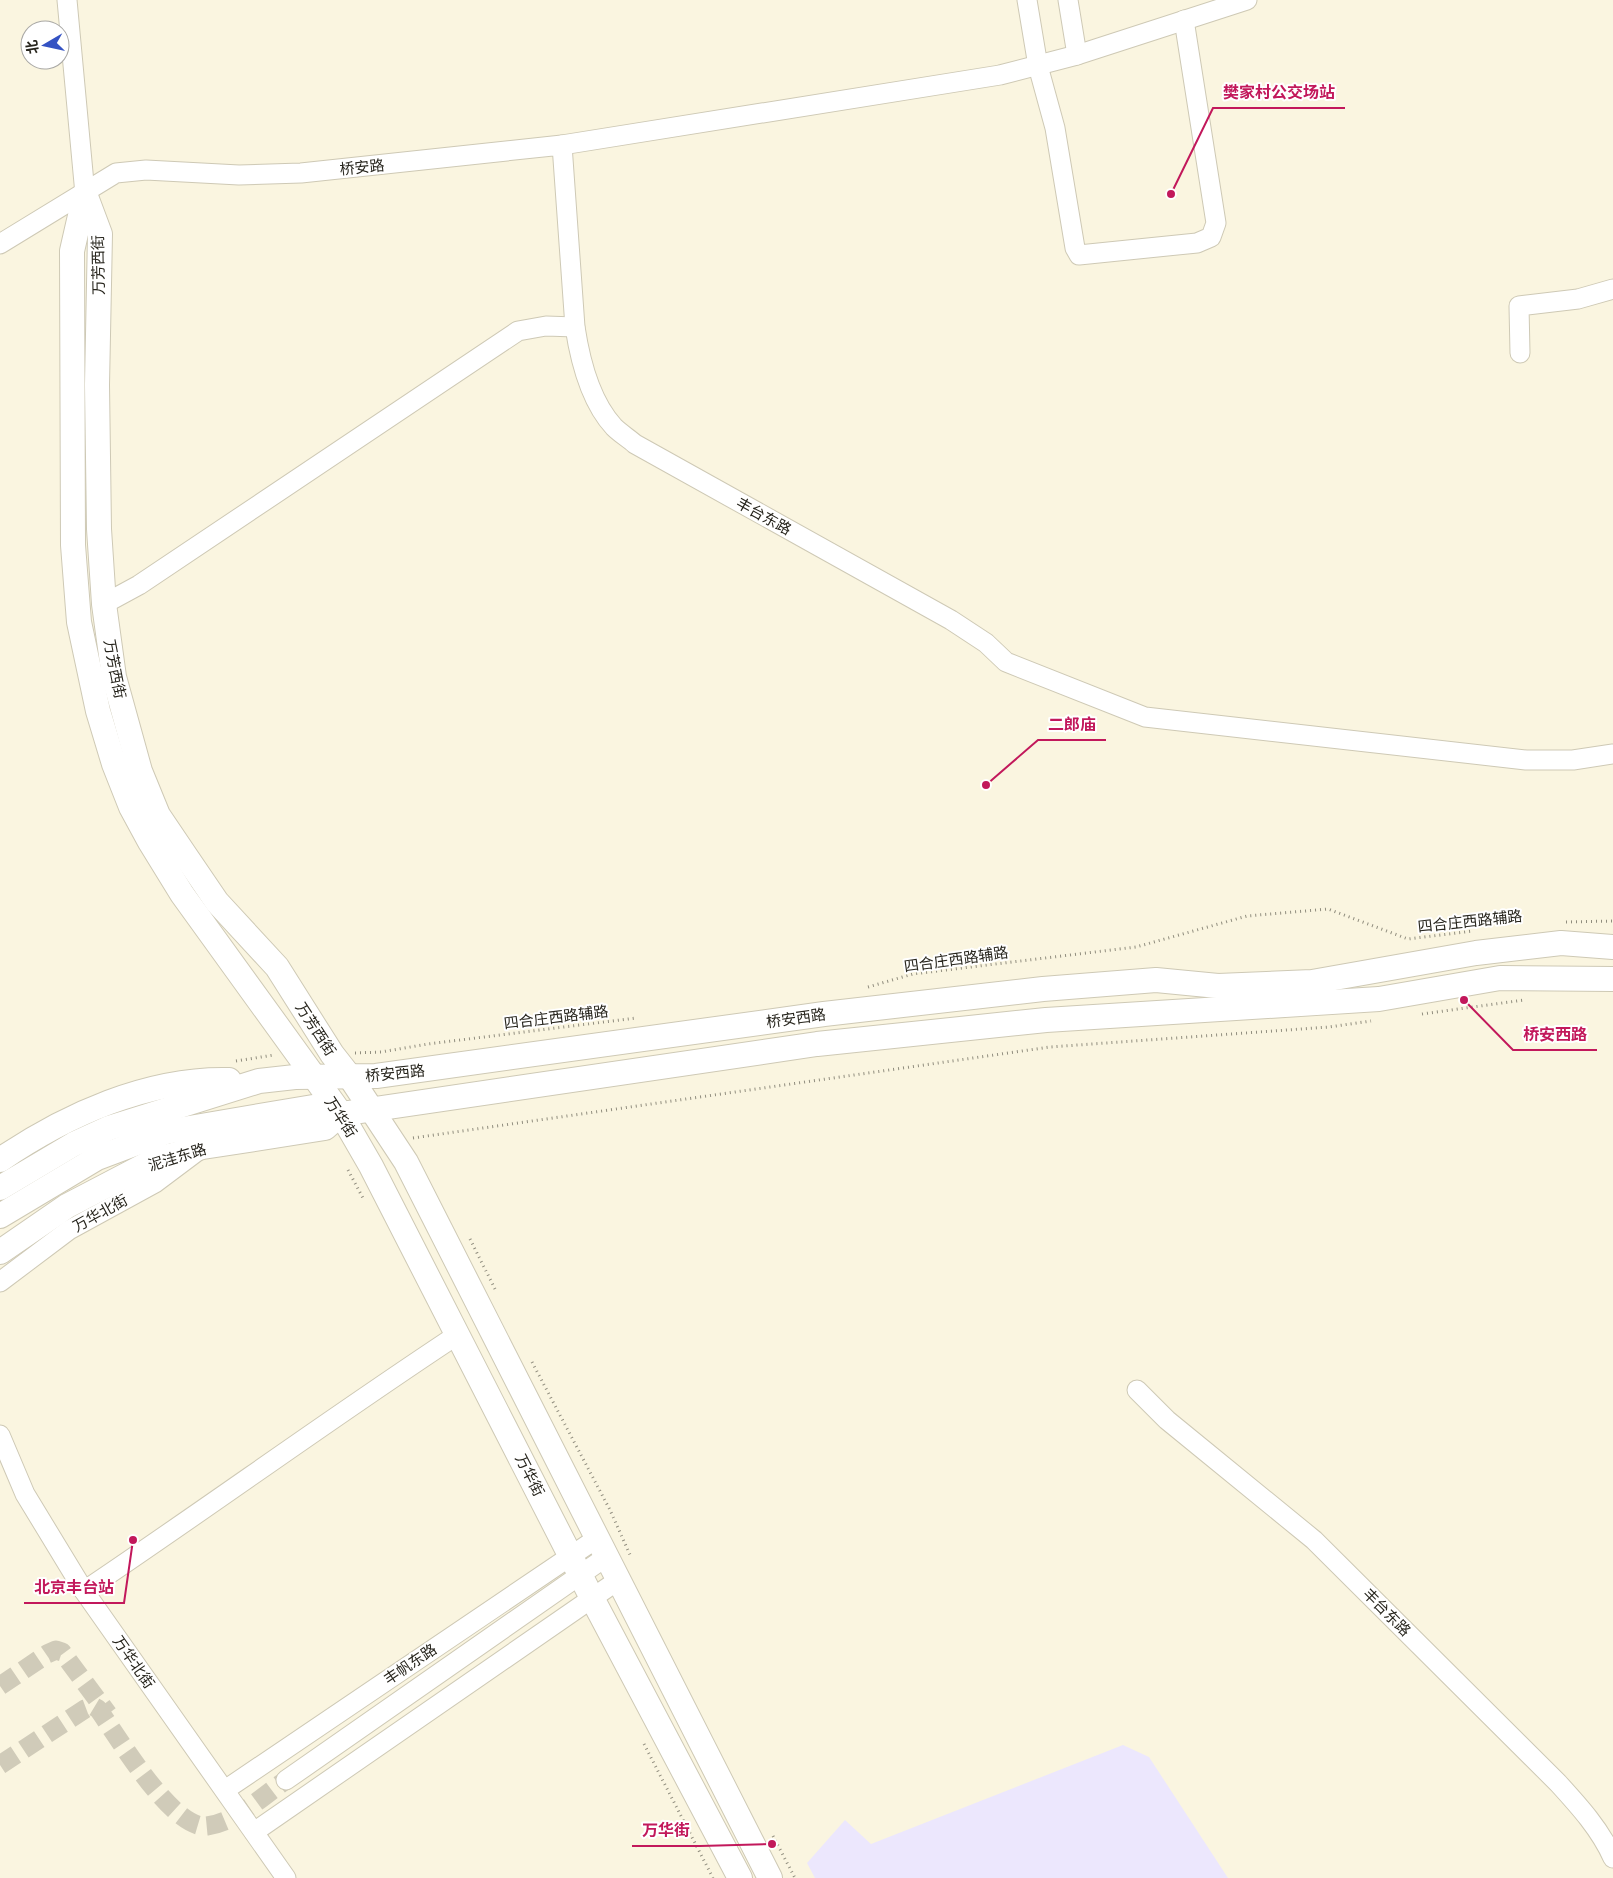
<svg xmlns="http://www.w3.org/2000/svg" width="1613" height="1878" font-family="'IBM Plex Sans','Noto Sans SC',sans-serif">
<rect width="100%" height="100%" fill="#faf5e0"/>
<path fill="#ece7fd" d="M1123 1745 1149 1757 1228 1878H815L807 1863 845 1820 871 1844Z"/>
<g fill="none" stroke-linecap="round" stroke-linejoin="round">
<g stroke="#d0cbb9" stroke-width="19" stroke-dasharray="19 9" stroke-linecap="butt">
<path d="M0 1686 47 1654 56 1650 62 1652 108 1714"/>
<path d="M0 1765 85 1709 93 1706 98 1709C117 1735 172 1830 207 1826 236 1822 263 1796 286 1780"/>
</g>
<g stroke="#cec9b5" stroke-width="21">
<g id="minor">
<path d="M67 0 85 194"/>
<path d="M1027 0 1038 66 1055 128 1075 248 1079 255 1197 243 1211 237 1216 223 1184 20"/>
<path d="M1068 0 1077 55"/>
<path d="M562 145 1000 75 1077 55 1247 0"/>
<path d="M0 244 116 173 146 170 239 175 301 173 562 145 575 327C580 360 590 401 614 427 620 433 628 438 635 444L951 620 986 643 1006 662 1145 717 1526 760H1573L1613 754"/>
<path d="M1520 353 1519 306 1578 299 1613 289"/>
<path d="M104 604 139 585 518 331 546 326 575 327"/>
<path d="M0 1282 69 1230 155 1183 199 1150"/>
<path d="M1137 1390 1167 1420 1314 1540 1558 1783C1579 1806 1600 1829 1613 1858"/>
<path d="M0 1435 25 1494 84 1591 286 1878"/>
<path d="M84 1591C209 1507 331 1418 457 1335"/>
<path d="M286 1780 606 1557"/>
<path d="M225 1790 596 1539"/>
<path d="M254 1832 617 1581"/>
</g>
</g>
<g stroke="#cec9b5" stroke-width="26">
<g id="major">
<path d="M85 194 100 234 97 385 99 529 104 604 114 677 140 771 158 815 185 855 217 902 277 967 332 1054 350 1077 406 1162 770 1878"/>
<path d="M85 194 72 251 73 545 79 622 98 711 114 764 131 807 150 842 182 894 341 1114 371 1166 592 1598 740 1878"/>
<path d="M0 1160C66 1115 148 1078 229 1080"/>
<path d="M0 1188 74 1144 109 1128 259 1081 295 1077 376 1076 824 1014 1043 989 1156 980 1218 986 1312 982 1476 953 1561 943 1613 947"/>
<path d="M0 1216 97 1158 166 1132 313 1107 341 1114 817 1044 1046 1020 1379 999 1500 978 1613 979"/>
<path d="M0 1252 67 1206 157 1159 203 1147 325 1128 341 1114"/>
</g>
</g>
<g stroke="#908d7e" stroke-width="3" stroke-dasharray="1 4" stroke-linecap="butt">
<path d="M1566 922 1613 921"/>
<path d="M868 987 913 974 1136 947 1247 916 1328 909 1408 939 1473 931"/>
<path d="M1422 1014 1524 1000"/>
<path d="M355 1053 381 1052 428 1044 636 1018"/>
<path d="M236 1061 274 1055"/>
<path d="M413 1138 1050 1047 1329 1027 1371 1021"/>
<path d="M348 1170 364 1200"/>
<path d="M470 1239 495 1289"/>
<path d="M532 1362 610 1510 631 1557"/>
<path d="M644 1744 713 1878"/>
<path d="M773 1836 795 1878"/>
</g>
<use href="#minor" stroke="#fff" stroke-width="19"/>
<use href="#major" stroke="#fff" stroke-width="24"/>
</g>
<g text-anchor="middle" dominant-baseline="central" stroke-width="4" stroke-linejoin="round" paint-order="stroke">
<g font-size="15" fill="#27251d" stroke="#fff">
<text transform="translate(362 167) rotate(-6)">桥安路</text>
<text transform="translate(98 265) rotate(-91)">万芳西街</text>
<text transform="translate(764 516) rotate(29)">丰台东路</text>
<text transform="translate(115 669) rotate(79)">万芳西街</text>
<text transform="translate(1470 921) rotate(-6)">四合庄西路辅路</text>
<text transform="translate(956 959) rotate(-8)">四合庄西路辅路</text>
<text transform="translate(556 1017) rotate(-7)">四合庄西路辅路</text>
<text transform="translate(796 1018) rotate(-8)">桥安西路</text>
<text transform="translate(316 1029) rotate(57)">万芳西街</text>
<text transform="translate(395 1073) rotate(-6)">桥安西路</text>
<text transform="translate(341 1117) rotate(57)">万华街</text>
<text transform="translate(177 1157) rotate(-17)">泥洼东路</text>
<text transform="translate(100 1213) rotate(-29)">万华北街</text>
<text transform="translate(530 1475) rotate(63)">万华街</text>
<text transform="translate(1387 1612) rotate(45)">丰台东路</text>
<text transform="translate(134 1662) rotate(55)">万华北街</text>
<text transform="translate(410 1664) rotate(-34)">丰帆东路</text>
</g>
</g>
<path fill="none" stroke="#c2185b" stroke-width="2" d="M1171 194L1213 108H1345M986 785L1038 740H1106M1464 1000L1513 1050H1597M133 1540L124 1603H24M772 1844L700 1846H632"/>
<g fill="#c2185b" stroke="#fff" stroke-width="2">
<circle cx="1171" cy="194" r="5"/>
<circle cx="986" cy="785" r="5"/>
<circle cx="1464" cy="1000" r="5"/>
<circle cx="133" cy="1540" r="5"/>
<circle cx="772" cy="1844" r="5"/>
</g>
<g font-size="16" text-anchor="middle" font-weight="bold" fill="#c2185b" stroke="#fff" stroke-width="4" stroke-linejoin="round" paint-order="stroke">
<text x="1279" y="98">樊家村公交场站</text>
<text x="1072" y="730">二郎庙</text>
<text x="1555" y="1040">桥安西路</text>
<text x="74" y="1593">北京丰台站</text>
<text x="666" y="1836">万华街</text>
</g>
<g transform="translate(45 45) rotate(261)"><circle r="24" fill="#ffffff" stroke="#a9a8a5"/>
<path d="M0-4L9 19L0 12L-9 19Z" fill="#3452c3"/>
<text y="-8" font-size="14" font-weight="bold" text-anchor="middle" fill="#27251d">北</text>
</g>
</svg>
